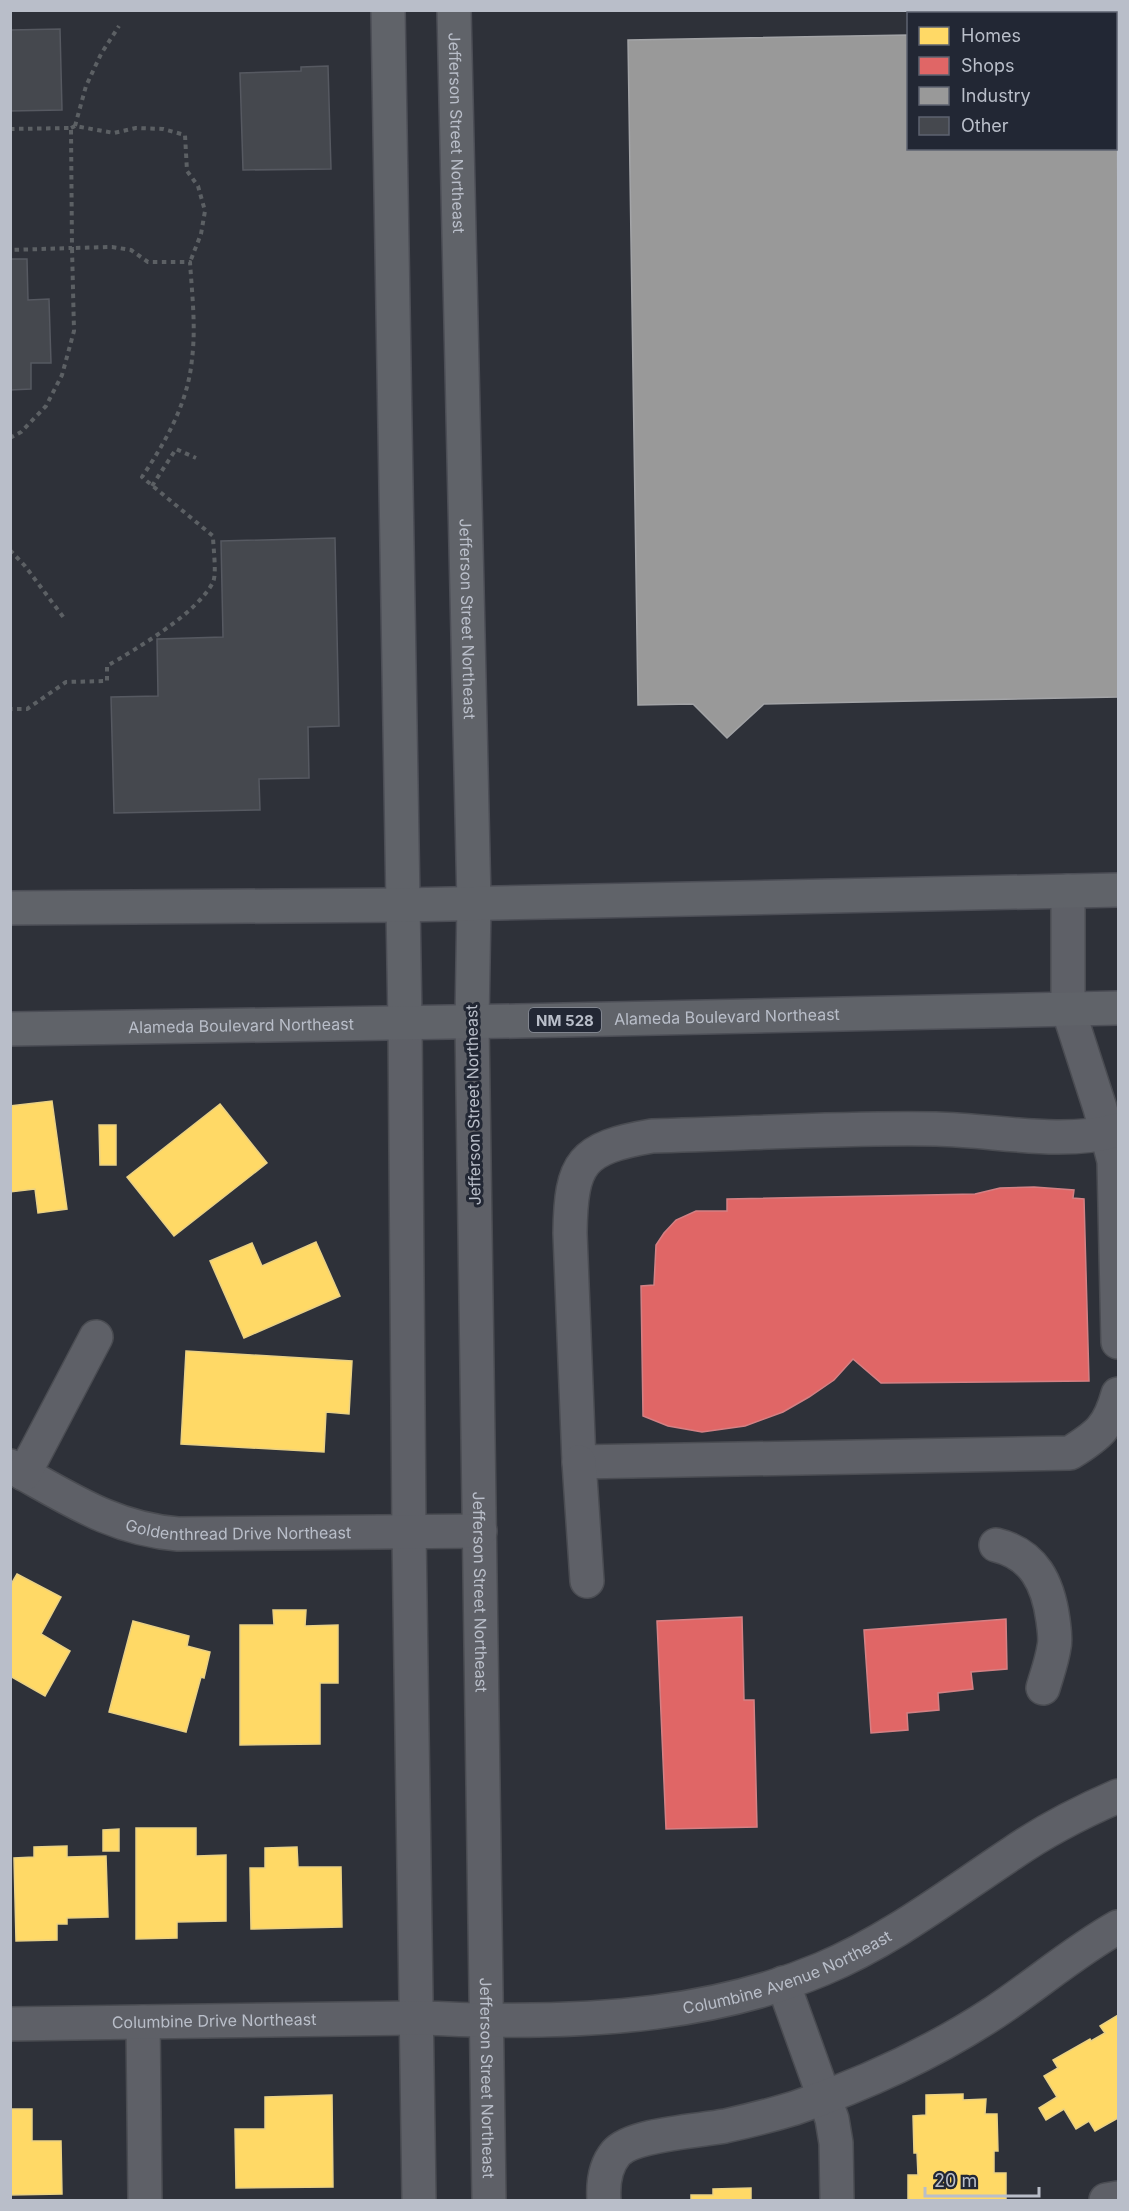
<svg xmlns="http://www.w3.org/2000/svg" width="1129" height="2211" font-family="Inter,sans-serif">
<rect width="100%" height="100%" fill="#2e3139"/>
<g fill="#ffd966" stroke="#ead184" stroke-width="1.5">
<path d="M52 1101 67 1209 38 1213 35 1189 10 1192V1106Z"/>
<path d="M220 1104 267 1163 174 1236 127 1177Z"/>
<path d="M99 1125H116V1165H100Z"/>
<path d="M316 1242 340 1296 244 1338 210 1261 252 1243 262 1266Z"/>
<path d="M186 1351 352 1361 349 1414 326 1412 324 1452 181 1444Z"/>
<path d="M17 1574 61 1597 41 1634 70 1651 45 1696 10 1676V1586Z"/>
<path d="M273 1610H306L305 1626 338 1625V1683H320V1744L240 1745V1625H274Z"/>
<path d="M133 1621 189 1636 187 1646 210 1652 204 1678 201 1677 186 1732 109 1712Z"/>
<path d="M136 1828H196V1856L226 1855V1921L177 1922V1938L136 1939Z"/>
<path d="M119 1829V1851H103V1830Z"/>
<path d="M67 1846V1857L106 1856 108 1917 67 1918V1924H57V1940L16 1941 14 1858 34 1857V1847Z"/>
<path d="M297 1847 298 1867H341L342 1927 251 1929 250 1868H265V1848Z"/>
<path d="M1118 2015V2118L1095 2131 1089 2121 1076 2129 1064 2109 1046 2120 1039 2108 1057 2097 1044 2076 1058 2068 1053 2060 1090 2039 1091 2041 1105 2033 1100 2026Z"/>
<path d="M963 2094V2100L986 2099 985 2114H997L998 2151H994V2173H1006V2200H908V2175H918L917 2153H914L913 2116 926 2115V2095Z"/>
<path d="M332 2095 333 2187 236 2188 235 2129H265V2097Z"/>
<path d="M10 2109H32V2141H61L62 2194 10 2195Z"/>
<path d="M751 2188V2200H691V2195H713V2189Z"/>
</g>
<g fill="#e06666" stroke="#d48084" stroke-width="1.5">
<path d="M1034 1187 1074 1190 1073 1198 1084 1199 1089 1381 881 1383 853 1359 834 1380 809 1397 783 1412 745 1426 702 1432 668 1426 643 1416 641 1286 654 1285 656 1245 664 1233 676 1220 696 1211H727V1199L975 1194 1000 1188Z"/>
<path d="M742 1617 744 1700H754L757 1827 666 1829 657 1621Z"/>
<path d="M1006 1619 1007 1669 971 1672 973 1689 938 1693 939 1710 907 1713 908 1730 871 1733 864 1630Z"/>
</g>
<path fill="#999" stroke="#a3a4a7" stroke-width="1.5" d="M908 35V148H1116V41L1118 204V697L764 704 727 738 693 704 638 705 628 40Z"/>
<g fill="#45484e" stroke="#565961" stroke-width="1.5">
<path d="M60 29 62 110 10 111V30Z"/>
<path d="M328 66 331 169 243 170 240 73 301 71V67Z"/>
<path d="M10 259H27L28 300 49 299 51 363H31V389L10 390Z"/>
<path d="M335 538 339 726 308 727 309 778 259 779 260 810 114 813 111 697 158 696 157 639 223 637 221 541Z"/>
</g>
<g fill="none" stroke-linecap="round" stroke-linejoin="round">
<g stroke="#4a4c52" stroke-width="36">
<g id="minor">
<path d="M1068 891V1009L1100 1108 1114 1161 1118 1342"/>
<path id="s1" d="M472 1022 489 2200"/>
<path d="M405 1023 409 1533 419 2200"/>
<path d="M1118 1130C1060 1146 996 1130 936 1129 842 1127 747 1134 652 1136 581 1148 571 1162 570 1233L579 1462 1070 1453C1099 1435 1109 1427 1118 1394"/>
<path d="M579 1462 587 1581"/>
<path id="s2" d="M10 1466C67 1497 112 1529 178 1534L480 1531"/>
<path d="M24 1474 96 1337"/>
<path d="M996 1545C1034 1554 1048 1583 1053 1620 1054 1629 1056 1639 1054 1647 1052 1661 1047 1674 1043 1688"/>
<path d="M783 1983 832 2119 836 2143 837 2200"/>
<path d="M143 2022 145 2200"/>
<path id="s3" d="M10 2024C145 2022 279 2019 413 2018 437 2018 460 2020 483 2020 598 2022 715 2014 822 1969 891 1940 949 1895 1011 1854 1044 1831 1081 1812 1118 1796"/>
<path d="M604 2200C603 2185 605 2166 616 2153 632 2134 699 2131 725 2126 748 2121 772 2115 795 2108 865 2084 934 2052 995 2012 1037 1984 1075 1951 1118 1927"/>
<path d="M1106 2200 1118 2198"/>
</g>
</g>
<g stroke="#4c4e56" stroke-width="36">
<g id="major">
<path d="M388 10 405 1023"/>
<path id="s4" d="M454 10 474 903 472 1022"/>
<path d="M10 908 403 905 1118 890"/>
<path id="s5" d="M10 1029 517 1021 1118 1008"/>
</g>
</g>
<g stroke="#5c6064" stroke-width="4" stroke-dasharray="4.5 4.5" stroke-linecap="butt">
<path d="M75 126 86 86 101 54 119 26"/>
<path d="M71 128 75 126 114 133 136 128 163 129 185 135 187 171 198 186 205 211 201 234 190 262"/>
<path d="M10 129 71 128 72 248 10 250"/>
<path d="M10 438 21 432 46 406 62 375 74 331 72 248 112 247 131 250 148 262H190C192 294 196 327 192 359 188 403 166 441 142 477L213 536C213 546 217 574 213 582 198 613 136 649 107 666V681L66 682 27 709H10"/>
<path d="M152 486 176 449 196 458"/>
<path d="M10 550 25 566 64 618"/>
</g>
<use href="#minor" stroke="#5e6067" stroke-width="33"/>
<use href="#major" stroke="#606369" stroke-width="33"/>
</g>
<g text-anchor="middle" dominant-baseline="central" stroke-width="6" stroke-linejoin="round" paint-order="stroke">
<rect fill="#222734" stroke="#8c919c" stroke-width="1.5" x="529" y="1008" width="72" height="24" rx="4.5"/>
<g font-size="15" font-weight="bold" fill="#b9bec9">
<text x="565" y="1020">NM 528</text>
</g>
<g font-size="16" fill="#b9bec9" stroke="#222734">
<text stroke="none"><textPath href="#s4" startOffset="123">Jefferson Street Northeast</textPath></text>
<text stroke="none"><textPath href="#s4" startOffset="609">Jefferson Street Northeast</textPath></text>
<text stroke="none"><textPath href="#s5" startOffset="717">Alameda Boulevard Northeast</textPath></text>
<text stroke="none"><textPath href="#s5" startOffset="231">Alameda Boulevard Northeast</textPath></text>
<text transform="translate(473 1105) rotate(-91)">Jefferson Street Northeast</text>
<text stroke="none"><textPath href="#s2" startOffset="243">Goldenthread Drive Northeast</textPath></text>
<text stroke="none"><textPath href="#s1" startOffset="570">Jefferson Street Northeast</textPath></text>
<text stroke="none"><textPath href="#s3" startOffset="784">Columbine Avenue Northeast</textPath></text>
<text stroke="none"><textPath href="#s3" startOffset="204">Columbine Drive Northeast</textPath></text>
<text stroke="none"><textPath href="#s1" startOffset="1056">Jefferson Street Northeast</textPath></text>
</g>
</g>
<rect width="1129" height="2211" fill="none" stroke="#b9bec9" stroke-width="24"/>
<rect x="907" y="12" width="210" height="138" fill="#222734" stroke="#5e6370" stroke-width="1.5"/>
<rect x="919" y="27" width="30" height="18" fill="#ffd966" stroke="#5e6370" stroke-width="1.5"/>
<text x="961" y="42" font-size="18" fill="#b9bec9">Homes</text>
<rect x="919" y="57" width="30" height="18" fill="#e06666" stroke="#5e6370" stroke-width="1.5"/>
<text x="961" y="72" font-size="18" fill="#b9bec9">Shops</text>
<rect x="919" y="87" width="30" height="18" fill="#999999" stroke="#5e6370" stroke-width="1.5"/>
<text x="961" y="102" font-size="18" fill="#b9bec9">Industry</text>
<rect x="919" y="117" width="30" height="18" fill="#45484e" stroke="#5e6370" stroke-width="1.5"/>
<text x="961" y="132" font-size="18" fill="#b9bec9">Other</text>
<path d="M925 2187v9h114v-9" fill="none" stroke="#b9bec9" stroke-width="3"/>
<text x="934" y="2187" font-size="18" fill="#b9bec9" stroke="#222734" stroke-width="4.5" paint-order="stroke">20 m</text>
</svg>
